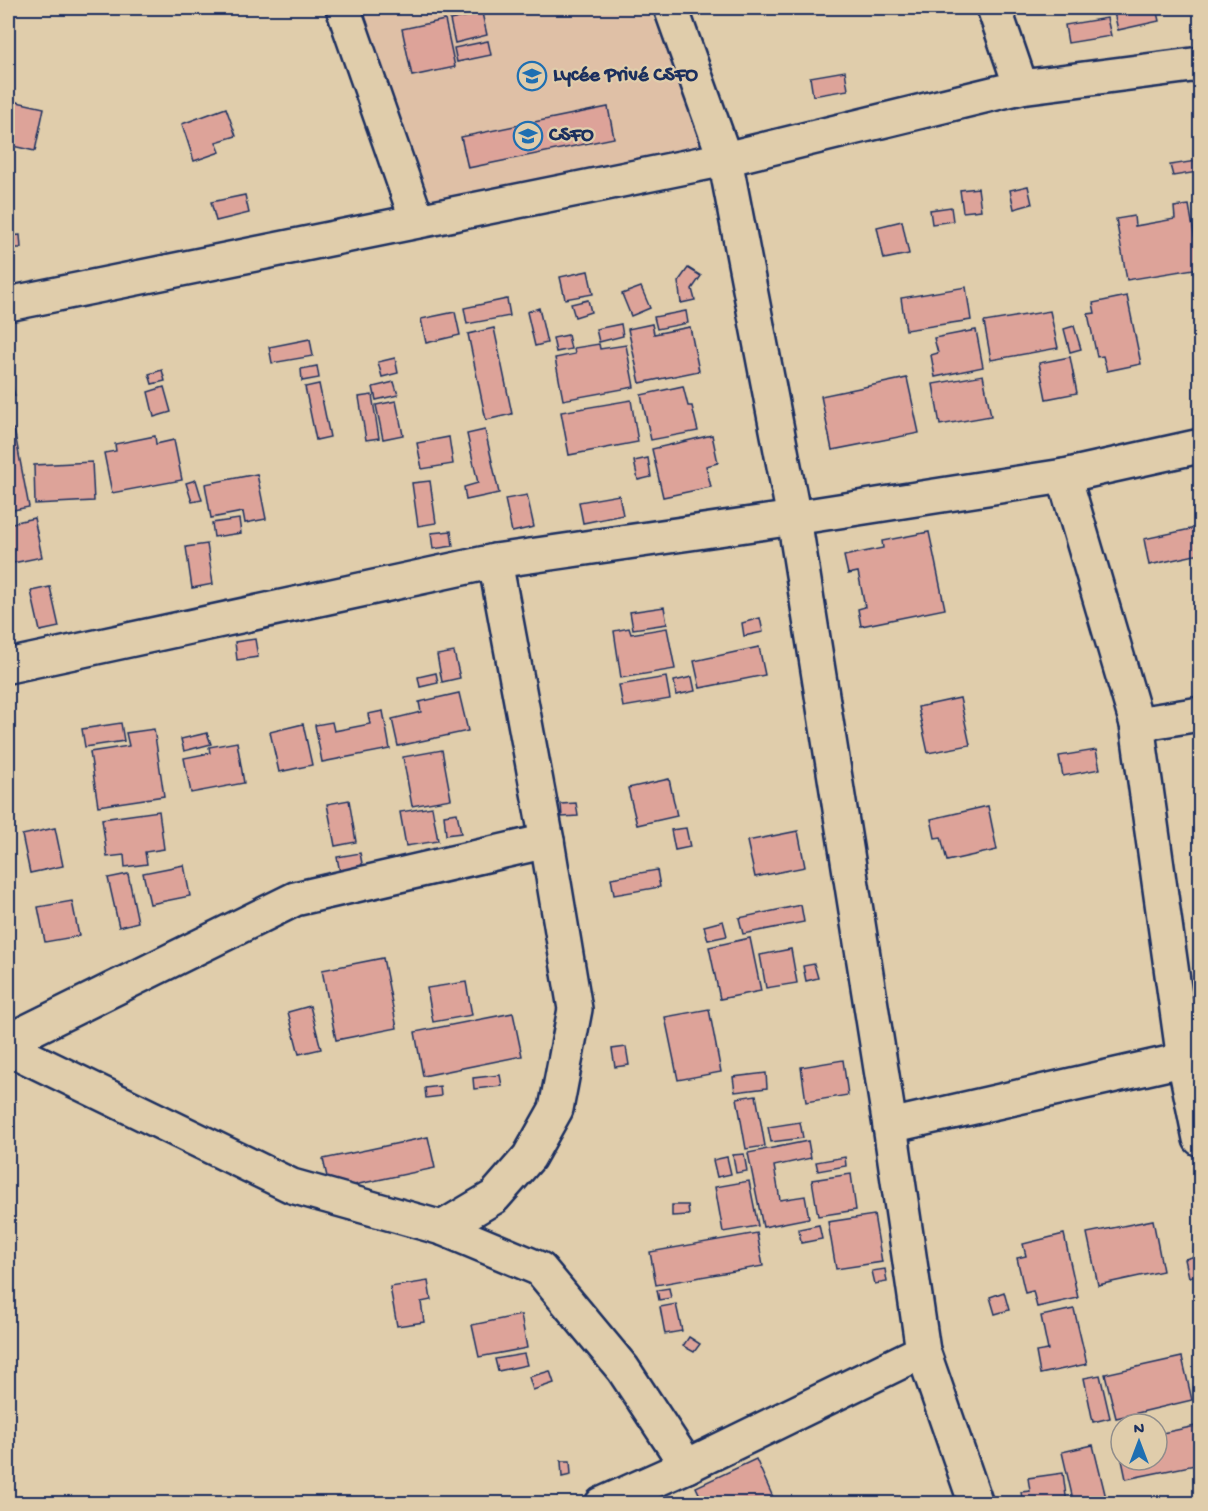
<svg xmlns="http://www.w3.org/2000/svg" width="1208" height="1511" font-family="'Gochi Hand',sans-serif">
<rect width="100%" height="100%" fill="#e0cdab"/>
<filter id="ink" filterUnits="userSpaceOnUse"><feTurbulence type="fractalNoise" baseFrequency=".0167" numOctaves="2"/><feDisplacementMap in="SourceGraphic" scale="12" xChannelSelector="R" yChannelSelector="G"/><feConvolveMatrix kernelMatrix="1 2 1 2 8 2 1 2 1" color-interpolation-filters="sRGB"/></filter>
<g filter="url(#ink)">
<path fill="#dfc0a6" d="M359 8H648L710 144 432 202Z"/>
<g fill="#dda399" stroke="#1b2f5e" stroke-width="1.5">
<path d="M1113 8H1156L1159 21 1118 30Z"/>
<path d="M482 13 487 35 455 43 450 20Z"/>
<path d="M1107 18 1111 36 1068 43 1065 25Z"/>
<path d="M445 20 455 67 412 76 402 29Z"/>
<path d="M488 41 491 55 457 62 454 48Z"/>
<path d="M845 71 848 90 813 96 810 77Z"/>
<path d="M8 100 44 108 35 151 8 145Z"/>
<path d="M608 107 614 138 468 168 461 137Z"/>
<path d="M226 108 236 136 216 142 220 152 194 161 182 124Z"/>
<path d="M1196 161 1198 172 1173 176 1170 165Z"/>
<path d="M1028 186 1032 204 1014 209 1010 190Z"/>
<path d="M978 188 981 210 963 212 960 190Z"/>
<path d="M245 195 249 213 216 221 211 202Z"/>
<path d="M1189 205 1200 268 1127 280 1116 219 1134 216 1135 226 1175 219 1174 207Z"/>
<path d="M951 207 953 221 932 224 930 210Z"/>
<path d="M902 221 909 254 884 259 877 227Z"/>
<path d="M20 235 21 248H8V236Z"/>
<path d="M688 268 701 276 692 289 695 300 681 303 678 282Z"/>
<path d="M588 271 593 294 565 299 560 277Z"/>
<path d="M641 287 650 308 631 316 622 294Z"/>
<path d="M966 287 971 320 906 330 901 298Z"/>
<path d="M1127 296 1141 364 1107 371 1103 356 1097 357 1088 314 1095 313 1093 303Z"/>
<path d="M507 299 510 316 467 324 464 308Z"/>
<path d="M588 300 591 312 575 317 571 304Z"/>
<path d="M539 308 547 343 535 346 527 312Z"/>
<path d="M686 311 688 323 657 329 654 317Z"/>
<path d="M1050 311 1058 348 991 360 984 322Z"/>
<path d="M455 312 460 335 426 343 421 319Z"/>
<path d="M621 324 623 336 599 342 596 329Z"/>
<path d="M652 324 654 334 690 327 699 371 640 383 628 329Z"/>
<path d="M1074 326 1081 349 1070 352 1064 329Z"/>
<path d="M494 328 512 414 486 420 468 334Z"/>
<path d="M976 330 983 367 935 377 931 355 938 353 934 338Z"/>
<path d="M568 335 571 349 556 352 553 338Z"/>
<path d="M310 339 313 356 272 363 269 347Z"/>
<path d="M599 344 600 349 626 345 634 387 563 400 555 358 575 354 574 348Z"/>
<path d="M1070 357 1077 393 1046 399 1039 363Z"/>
<path d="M395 358 398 373 382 377 378 362Z"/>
<path d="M317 366 319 378 302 381 301 369Z"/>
<path d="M162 370 165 381 152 384 149 374Z"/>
<path d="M983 375 991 416 940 425 933 384Z"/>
<path d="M907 378 919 433 832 450 821 396Z"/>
<path d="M394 382 398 395 376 400 373 387Z"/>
<path d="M319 384 330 437 316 440 305 387Z"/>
<path d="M12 385 15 396 8 398V386Z"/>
<path d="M683 386 688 406H692L698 431 651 440 641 395Z"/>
<path d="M164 387 171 412 154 417 148 392Z"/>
<path d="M372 395 379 438 366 440 359 397Z"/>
<path d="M631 400 638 442 569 455 561 412Z"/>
<path d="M396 401 403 435 383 439 376 405Z"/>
<path d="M14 429 29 507 8 511V430Z"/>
<path d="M485 430 499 493 466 500 464 487 478 483 467 434Z"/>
<path d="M712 435 718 463 706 466 711 487 663 497 652 449Z"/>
<path d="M155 436 156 444 174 440 182 480 112 493 104 453 116 451 115 444Z"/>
<path d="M449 437 453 464 422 469 417 443Z"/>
<path d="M648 458 651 477 638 480 634 461Z"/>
<path d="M92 462 94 501 35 504 34 465Z"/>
<path d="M257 474 266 519 245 523 243 512 211 518 205 484Z"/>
<path d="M196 480 202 500 192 502 186 483Z"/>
<path d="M430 481 436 523 418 526 412 483Z"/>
<path d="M527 495 534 527 512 532 505 499Z"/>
<path d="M619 495 623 515 583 523 579 502Z"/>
<path d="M34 518 42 557 8 564V524Z"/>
<path d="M239 519 241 533 214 537 212 523Z"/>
<path d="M1200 527V554L1149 565 1144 539Z"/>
<path d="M451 531 453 546 433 549 431 533Z"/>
<path d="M929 532 945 609 861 626 858 609 865 607 858 572 848 574 844 556 883 548 882 541Z"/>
<path d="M207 544 213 584 192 588 186 547Z"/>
<path d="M50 587 59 627 40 631 31 591Z"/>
<path d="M664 607 667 624 633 629 630 612Z"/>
<path d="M760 618 763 632 744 636 742 623Z"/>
<path d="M629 628 631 634 667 628 675 669 621 678 614 631Z"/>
<path d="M255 639 258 657 237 660 235 642Z"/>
<path d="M759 647 765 675 700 688 694 661Z"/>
<path d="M454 652 460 678 442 682 437 655Z"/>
<path d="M436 673 438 683 420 687 418 677Z"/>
<path d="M666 677 670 699 623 707 619 685Z"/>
<path d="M692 677 695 691 676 695 674 681Z"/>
<path d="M459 693 468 731 398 746 392 719 421 712 419 702Z"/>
<path d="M960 698 970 745 928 753 918 707Z"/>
<path d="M383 711 390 749 322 762 315 725 332 722 334 731 370 724 368 714Z"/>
<path d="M121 723 124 741 85 747 82 729Z"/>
<path d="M303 724 312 765 279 772 270 732Z"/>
<path d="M154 729 164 796 98 806 90 752 129 746 126 733Z"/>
<path d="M207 733 211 744 184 751 181 739Z"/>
<path d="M237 742 244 783 191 793 184 758 210 753 209 747Z"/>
<path d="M442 750 451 799 412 806 403 757Z"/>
<path d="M1096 750 1100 769 1063 776 1059 756Z"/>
<path d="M669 779 677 816 637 825 628 788Z"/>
<path d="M349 800 356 842 335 846 327 804Z"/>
<path d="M576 803 578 816 562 817 561 804Z"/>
<path d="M988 806 997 850 947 861 941 837 935 838 931 819Z"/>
<path d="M432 807 438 841 406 846 400 812Z"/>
<path d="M159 811 164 849 145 852 147 864 125 867 124 855 107 857 102 819Z"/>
<path d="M457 813 461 833 446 835 444 815Z"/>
<path d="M55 828 63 866 30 873 22 835Z"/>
<path d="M686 828 690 847 675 850 671 830Z"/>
<path d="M798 831 805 867 755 877 747 841Z"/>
<path d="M360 853 364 874 341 878 337 857Z"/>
<path d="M184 865 190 896 150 904 143 873Z"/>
<path d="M657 870 660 887 614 895 611 878Z"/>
<path d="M128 874 138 922 119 927 108 878Z"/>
<path d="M72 901 79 936 45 942 38 907Z"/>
<path d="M801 905 804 922 743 934 739 918Z"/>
<path d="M723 921 727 936 708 940 704 926Z"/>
<path d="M750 938 761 991 720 999 709 947Z"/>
<path d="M791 949 797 983 766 988 760 955Z"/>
<path d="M383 958 397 1028 336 1040 322 970Z"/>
<path d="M814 964 818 978 806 981 803 966Z"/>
<path d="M466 982 472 1015 433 1022 427 988Z"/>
<path d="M310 1006 321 1049 299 1054 288 1012Z"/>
<path d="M709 1009 721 1072 678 1080 665 1017Z"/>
<path d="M513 1013 522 1056 423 1076 415 1032Z"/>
<path d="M626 1047 629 1065 615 1067 612 1049Z"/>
<path d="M843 1060 848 1095 806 1102 801 1067Z"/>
<path d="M766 1073 767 1088 735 1092 733 1077Z"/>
<path d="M500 1075 502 1086 474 1089 473 1078Z"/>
<path d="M440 1086 441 1096 426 1098 425 1088Z"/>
<path d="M756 1095 765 1146 746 1149 737 1098Z"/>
<path d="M800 1122 803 1138 771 1142 768 1127Z"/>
<path d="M428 1137 435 1168 330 1190 323 1159Z"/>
<path d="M808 1141 811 1158 774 1166 780 1200 805 1196 809 1218 763 1227 748 1153Z"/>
<path d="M744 1154 747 1171 736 1173 733 1155Z"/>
<path d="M727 1157 731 1174 717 1177 713 1160Z"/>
<path d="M845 1157 846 1166 818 1171 816 1162Z"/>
<path d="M851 1174 856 1210 818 1216 812 1180Z"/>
<path d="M749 1181 758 1226 723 1232 715 1187Z"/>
<path d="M672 1205H688L689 1215 672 1216Z"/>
<path d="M874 1215 882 1262 836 1269 828 1222Z"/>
<path d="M1153 1220 1163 1271 1098 1285 1087 1233Z"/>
<path d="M819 1225 822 1239 801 1243 799 1229Z"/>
<path d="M757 1233 763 1266 656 1285 650 1252Z"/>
<path d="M1064 1234 1078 1298 1037 1307 1033 1291 1025 1293 1017 1258 1026 1256 1023 1244Z"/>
<path d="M1199 1255 1200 1274 1189 1277 1185 1259Z"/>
<path d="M885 1269 887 1282 875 1284 872 1271Z"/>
<path d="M428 1281 431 1300 421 1302 424 1322 397 1326 390 1287Z"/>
<path d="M669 1288 671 1298 659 1300 657 1290Z"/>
<path d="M1004 1292 1009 1310 995 1314 990 1297Z"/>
<path d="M676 1304 682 1331 665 1334 660 1307Z"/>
<path d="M1074 1309 1087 1364 1040 1374 1036 1352 1048 1350 1041 1316Z"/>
<path d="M521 1315 527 1348 479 1357 472 1325Z"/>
<path d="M689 1337 700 1344 694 1352 683 1346Z"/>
<path d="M524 1354 527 1365 498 1371 495 1359Z"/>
<path d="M1182 1357 1192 1400 1116 1418 1105 1374Z"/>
<path d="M550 1371 554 1383 533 1390 529 1377Z"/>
<path d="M1100 1375 1110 1418 1093 1422 1084 1378Z"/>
<path d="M1196 1426 1200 1449V1464L1126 1479 1122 1460H1157V1434Z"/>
<path d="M1093 1445 1106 1498 1074 1504 1062 1452Z"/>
<path d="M756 1459 776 1504H704L696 1487Z"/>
<path d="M561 1461H570L571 1475 562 1477Z"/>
<path d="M1063 1473 1067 1504H1023L1021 1492 1030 1491 1028 1478Z"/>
</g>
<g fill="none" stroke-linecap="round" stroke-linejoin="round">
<g stroke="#1b2f5e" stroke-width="38">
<g id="minor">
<path d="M343 8 417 220"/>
<path d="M1021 87 1200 64"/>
<path d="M8 304 725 159 1021 87 994 8"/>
<path d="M1064 476 1137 724 1200 714"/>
<path d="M495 561 547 841"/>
<path d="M8 666 495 561 794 518 1064 476 1200 446"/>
<path d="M1137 724 1184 1060 1200 1139"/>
<path d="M8 1041 295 899 547 841 575 1009 556 1109 529 1157 494 1197 442 1228"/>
<path d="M8 1048 292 1186 442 1228 540 1269 623 1369 687 1466"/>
<path d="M890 1126 1200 1056"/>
<path d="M923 1351 976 1504"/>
<path d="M602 1504 687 1466 923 1351 890 1126 794 518 725 159 671 8"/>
</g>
</g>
<use href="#minor" stroke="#e0cdab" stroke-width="33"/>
</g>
</g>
<defs>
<g id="school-ring" transform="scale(1.5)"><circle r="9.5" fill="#e0cdab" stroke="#1f6fb2" stroke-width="1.5"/><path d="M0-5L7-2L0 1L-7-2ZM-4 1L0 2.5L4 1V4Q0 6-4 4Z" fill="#1f6fb2"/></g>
</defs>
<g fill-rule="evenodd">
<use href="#school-ring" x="532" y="76"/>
<use href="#school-ring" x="528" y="136"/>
</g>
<g text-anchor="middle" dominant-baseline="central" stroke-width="4.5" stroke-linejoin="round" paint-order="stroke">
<g font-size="21" font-weight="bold" fill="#1b2f5e" stroke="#e0cdab" text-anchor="start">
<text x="553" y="76">Lycée Privé CSFO</text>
<text x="549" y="136">CSFO</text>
</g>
</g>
<rect width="1208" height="1511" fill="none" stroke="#e0cdab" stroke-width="30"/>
<rect x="15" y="15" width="1178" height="1481" fill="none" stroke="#1b2f5e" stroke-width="2" filter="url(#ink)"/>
<g transform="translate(1139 1442)"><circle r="28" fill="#e0cdab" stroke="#918e8c" stroke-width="1.5"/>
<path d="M0-4.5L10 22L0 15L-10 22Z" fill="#1f6fb2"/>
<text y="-9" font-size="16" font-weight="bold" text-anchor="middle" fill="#1b2f5e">N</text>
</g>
</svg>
